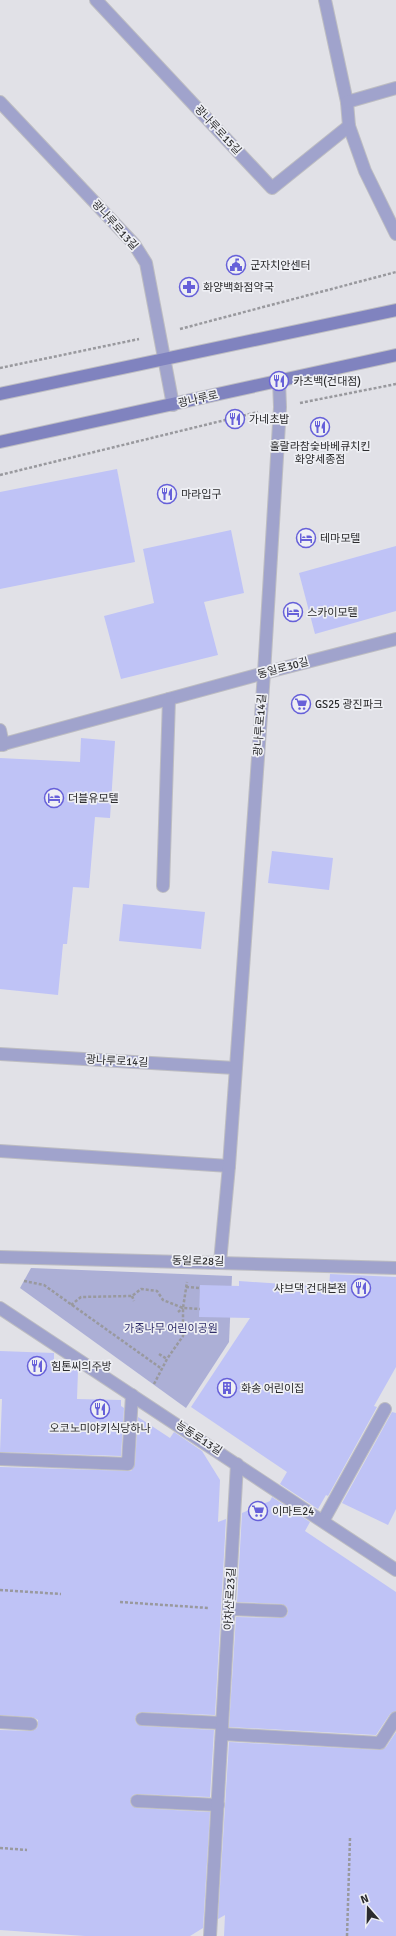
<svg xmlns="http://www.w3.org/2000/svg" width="396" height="1936" font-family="Signika,'Noto Sans KR',sans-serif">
<rect width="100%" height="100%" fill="#e1e1e7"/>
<path fill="#acafd6" d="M31 1268 232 1276 229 1342 186 1408 20 1288Z"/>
<g fill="#bfc3f6">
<path d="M117 469 135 562 0 589V492Z"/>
<path d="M231 530 244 593 204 602 218 655 121 679 104 616 154 603 143 549Z"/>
<path d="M396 546V611L315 634 299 573Z"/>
<path d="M81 738 115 741 110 818 95 817 89 888 73 887 67 944H63L58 995 0 989V758L80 762Z"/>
<path d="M272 851 333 858 329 890 268 883Z"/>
<path d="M123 904 205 912 201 949 119 941Z"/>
<path d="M330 1274 396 1277V1367L374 1406 377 1407 328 1496 326 1495 318 1509 280 1484 287 1472 191 1407 250 1318 199 1317 200 1285 239 1286V1281L329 1287Z"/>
<path d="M0 1351 54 1353V1369L78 1370 77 1399 121 1400V1406L124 1408 121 1456 0 1452 2 1399H0Z"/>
<path d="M392 1412 396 1413V1509L388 1525 342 1503Z"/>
<path d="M138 1417 170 1438 174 1432 202 1451 220 1480 218 1522 226 1519 215 1715 142 1712 138 1713 135 1718 136 1723 142 1726 214 1730 210 1797 137 1794 133 1795 130 1800 131 1805 137 1808 210 1812 203 1928 190 1936H85L0 1930V1730L31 1731 37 1728 38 1724V1720L32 1717 0 1715V1467L131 1471 135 1464Z"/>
<path d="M272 1497 310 1522 305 1531 396 1592V1711L390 1714 376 1735 229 1727 236 1617 281 1618 287 1615 288 1612 287 1607 282 1604 237 1602 242 1513 270 1501Z"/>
<path d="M396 1732V1936H224L225 1915 218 1919 229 1742 380 1750 386 1747Z"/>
</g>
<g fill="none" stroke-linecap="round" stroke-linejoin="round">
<g stroke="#bdbdc2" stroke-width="14">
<g id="service">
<path d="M0 1459 128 1464 132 1395"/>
<path d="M323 1521 385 1409"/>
<path d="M229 1609 281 1611"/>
<path d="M142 1719 222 1723"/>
<path d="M0 1722 31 1724"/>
<path d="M222 1734 380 1743 396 1718"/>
<path d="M137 1801 218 1805"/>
</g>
</g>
<g stroke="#bdbdc2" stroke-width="14">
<g id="minor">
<path d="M96 0 272 188 349 126"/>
<path d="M325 0 347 102 349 126 365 171 396 234"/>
<path d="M0 102 134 244 146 263 173 405"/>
<path d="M347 102 396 88"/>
<path d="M0 730 3 745"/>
<path d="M0 745 264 673 396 639"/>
<path d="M163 886 169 699"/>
<path d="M0 1054 235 1068"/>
<path d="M0 1151 229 1166"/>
<path d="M0 1257 396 1268"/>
<path d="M220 1262 229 1166 264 673 280 407 279 381"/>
<path d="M0 1308 396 1570"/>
<path d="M210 1936 237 1464"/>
</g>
</g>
<g stroke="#bdbdc2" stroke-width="14">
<g id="secondary">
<path d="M0 394 396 310"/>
<path d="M0 442 396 355"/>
</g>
</g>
<g stroke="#99999e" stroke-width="2.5" stroke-dasharray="3 2" stroke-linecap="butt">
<path d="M180 329 396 272"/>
<path d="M0 368 139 339"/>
<path d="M300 403 396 384"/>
<path d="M0 475 258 412"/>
<path d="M24 1281 44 1285 162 1369"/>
<path d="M186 1287 200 1288"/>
<path d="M132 1296 134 1301"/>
<path d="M71 1305 81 1297 132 1296 141 1289 157 1291 163 1300 183 1308 200 1309"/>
<path d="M178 1312 183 1308"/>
<path d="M159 1354 167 1359"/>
<path d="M154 1384 167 1359 183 1336V1308L187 1282"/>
<path d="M0 1590 61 1594"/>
<path d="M120 1602 209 1608"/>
<path d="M0 1848 27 1850"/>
<path d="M347 1936 350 1838"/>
</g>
<use href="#service" stroke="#a0a3cc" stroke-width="12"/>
<use href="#minor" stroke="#a0a3cc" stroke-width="12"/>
<use href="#secondary" stroke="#8083bf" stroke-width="12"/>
</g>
<defs>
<g id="civic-ring" transform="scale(1)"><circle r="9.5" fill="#eeeff4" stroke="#6660d9" stroke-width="1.5"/><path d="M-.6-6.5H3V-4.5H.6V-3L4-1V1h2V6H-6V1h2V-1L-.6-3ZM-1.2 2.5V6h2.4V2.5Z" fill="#6660d9"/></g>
<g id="pharmacy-ring" transform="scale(1)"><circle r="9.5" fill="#eeeff4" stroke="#6660d9" stroke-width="1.5"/><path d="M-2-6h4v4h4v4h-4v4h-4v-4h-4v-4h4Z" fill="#6660d9"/></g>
<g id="restaurant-ring" transform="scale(1)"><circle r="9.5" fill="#eeeff4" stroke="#6660d9" stroke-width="1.5"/><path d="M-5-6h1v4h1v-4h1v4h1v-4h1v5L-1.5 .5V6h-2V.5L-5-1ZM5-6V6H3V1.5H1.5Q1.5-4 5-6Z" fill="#6660d9"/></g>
<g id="hotel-ring" transform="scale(1)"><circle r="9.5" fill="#eeeff4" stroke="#6660d9" stroke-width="1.5"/><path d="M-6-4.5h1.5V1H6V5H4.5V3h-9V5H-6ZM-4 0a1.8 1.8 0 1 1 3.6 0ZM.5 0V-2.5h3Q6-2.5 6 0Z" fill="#6660d9"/></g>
<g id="supermarket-ring" transform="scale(1)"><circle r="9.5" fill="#eeeff4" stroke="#6660d9" stroke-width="1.5"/><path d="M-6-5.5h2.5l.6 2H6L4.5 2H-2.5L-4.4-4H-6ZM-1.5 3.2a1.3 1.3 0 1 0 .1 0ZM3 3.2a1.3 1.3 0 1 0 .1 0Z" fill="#6660d9"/></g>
<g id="building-ring" transform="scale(1)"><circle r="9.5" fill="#eeeff4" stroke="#6660d9" stroke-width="1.5"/><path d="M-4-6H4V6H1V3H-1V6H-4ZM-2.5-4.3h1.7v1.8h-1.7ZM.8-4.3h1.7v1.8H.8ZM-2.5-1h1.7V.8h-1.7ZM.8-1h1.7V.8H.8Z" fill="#6660d9"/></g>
</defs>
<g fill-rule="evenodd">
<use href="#civic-ring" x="236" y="265"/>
<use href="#pharmacy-ring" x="189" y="287"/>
<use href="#restaurant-ring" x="279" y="381"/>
<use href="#restaurant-ring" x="235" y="419"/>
<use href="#restaurant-ring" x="320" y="427"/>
<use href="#restaurant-ring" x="167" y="494"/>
<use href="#hotel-ring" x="306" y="538"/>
<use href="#hotel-ring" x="293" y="612"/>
<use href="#supermarket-ring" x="301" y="704"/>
<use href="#hotel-ring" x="54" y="798"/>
<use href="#restaurant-ring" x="361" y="1288"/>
<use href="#restaurant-ring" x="37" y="1366"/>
<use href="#building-ring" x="227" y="1388"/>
<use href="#restaurant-ring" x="100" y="1409"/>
<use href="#supermarket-ring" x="258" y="1511"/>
</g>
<g text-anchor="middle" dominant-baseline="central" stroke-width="3.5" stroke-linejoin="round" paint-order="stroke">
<g font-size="11" fill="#2b2b2d" stroke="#eeeff4">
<text transform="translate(218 130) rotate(47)">광나루로15길</text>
<text transform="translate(115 225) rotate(48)">광나루로13길</text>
<text transform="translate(198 399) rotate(-13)">광나루로</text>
<text transform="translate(283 668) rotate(-15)">동일로30길</text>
<text transform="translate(260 725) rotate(-86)">광나루로14길</text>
<text transform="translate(117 1061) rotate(3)">광나루로14길</text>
<text transform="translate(198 1261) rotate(1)">동일로28길</text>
<text transform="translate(199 1438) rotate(33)">능동로13길</text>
<text transform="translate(230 1599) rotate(-87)">아차산로23길</text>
</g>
<g font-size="11" fill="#2b2b2d" stroke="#eeeff4" text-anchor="start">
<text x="250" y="265">군자치안센터</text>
<text x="203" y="287">화양백화점약국</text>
<text x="293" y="381">카츠백(건대점)</text>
<text x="249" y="419">가네초밥</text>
<text x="320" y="446" text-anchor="middle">훌랄라참숯바베큐치킨<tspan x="320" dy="13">화양세종점</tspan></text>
<text x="181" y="494">마라입구</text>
<text x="320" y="538">테마모텔</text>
<text x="307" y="612">스카이모텔</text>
<text x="315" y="704">GS25 광진파크</text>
<text x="68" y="798">더블유모텔</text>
<text x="347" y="1288" text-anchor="end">샤브댁 건대본점</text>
<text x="51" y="1366">힘톤씨의주방</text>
<text x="241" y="1388">화송 어린이집</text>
<text x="100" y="1428" text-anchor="middle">오코노미야키식당하나</text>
<text x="272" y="1511">이마트24</text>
</g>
<g font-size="11" fill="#312f6b" stroke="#eeeff4">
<text x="171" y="1328">가중나무 어린이공원</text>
</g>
</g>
<g transform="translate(368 1908) rotate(340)" stroke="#eeeff4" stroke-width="3" paint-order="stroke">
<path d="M0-3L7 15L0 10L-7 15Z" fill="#2b2b2d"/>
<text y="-6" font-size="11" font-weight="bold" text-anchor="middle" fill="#2b2b2d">N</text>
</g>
</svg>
